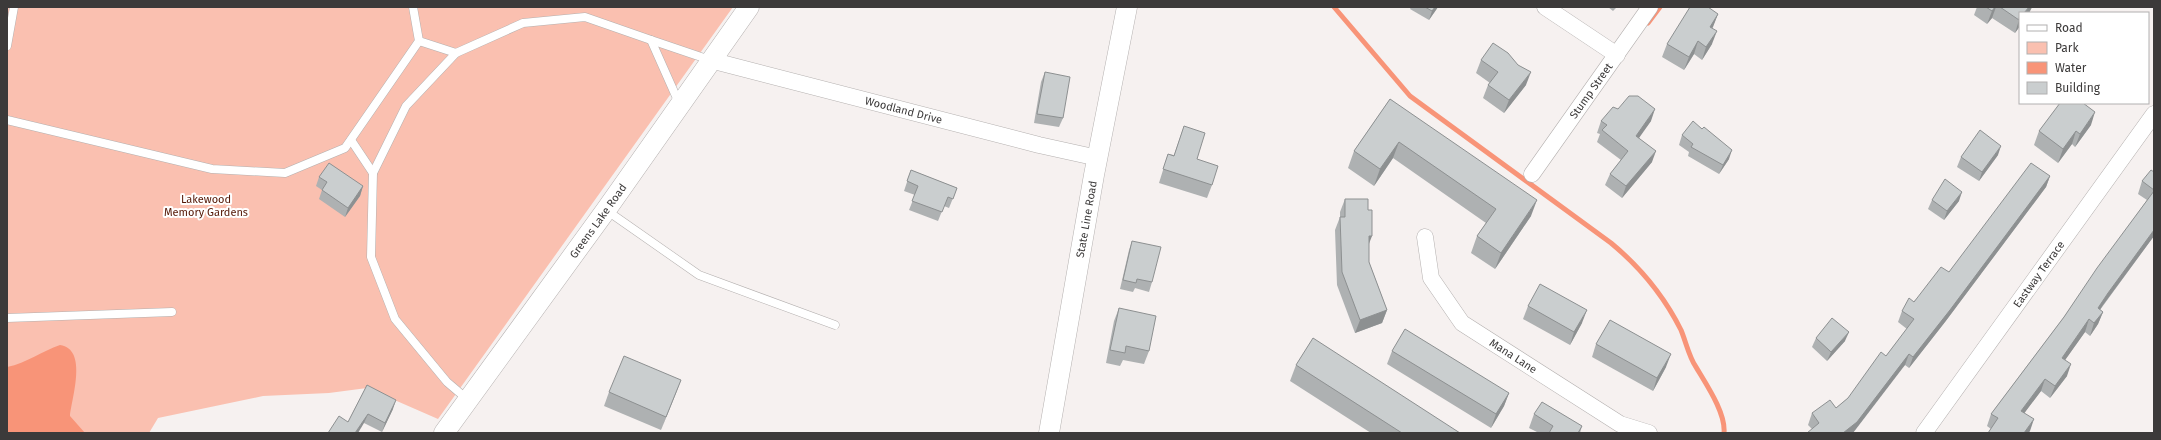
<svg xmlns="http://www.w3.org/2000/svg" width="2161" height="440" font-family="'Fira Sans',sans-serif">
<rect width="100%" height="100%" fill="#f6f1f0"/>
<path fill="#fac0b0" d="M7 7H733L438 419 367 388 329 393 263 396 158 418 149 433H7Z"/>
<path fill="#f89478" d="M60 345C88 349 72 397 70 416L85 433H7V367C27 363 42 351 60 345Z"/>
<g fill="none" stroke-linecap="round" stroke-linejoin="round">
<g stroke="#f89478" stroke-width="5">
<path d="M1334 7 1410 96 1611 243C1640 267 1664 296 1681 330 1686 342 1689 357 1696 367 1706 384 1726 413 1724 433"/>
<path d="M1648 23 1660 7"/>
</g>
<g stroke="#b4b0af" stroke-width="9">
<g id="service">
<path d="M651 40 710 60"/>
<path d="M419 41 456 53 523 23 585 17 651 40 679 103"/>
<path d="M7 46 14 7"/>
<path d="M7 120 212 169 285 173 345 148 419 41 413 7"/>
<path d="M351 140 373 173 371 257 395 319 447 382 467 399"/>
<path d="M373 173 406 106 456 53"/>
<path d="M606 210 699 275 835 325"/>
<path d="M7 318 172 312"/>
</g>
</g>
<g stroke="#b4b0af" stroke-width="17">
<g id="minor">
<path d="M1545 7 1617 55"/>
<path id="s1" d="M710 60 1039 145 1098 158"/>
<path id="s2" d="M1532 174 1650 7"/>
<path id="s3" d="M1425 237 1431 278 1462 323 1620 424 1649 433"/>
<path id="s4" d="M1924 433 2154 114"/>
</g>
</g>
<g stroke="#b4b0af" stroke-width="21">
<g id="tertiary">
<path id="s5" d="M444 433 606 210 749 7"/>
<path id="s6" d="M1049 433 1094 175 1127 7"/>
</g>
</g>
<use href="#service" stroke="#fff" stroke-width="8"/>
<use href="#minor" stroke="#fff" stroke-width="16"/>
<use href="#tertiary" stroke="#fff" stroke-width="20"/>
</g>
<g fill="#aeb1b2">
<path d="M1411 7H1438L1429 20 1410 9Z"/>
<path d="M1608 7H1617L1613 11Z"/>
<path d="M1977 7H2032L2029 13H2020V26L2015 33 1992 18 1987 24 1974 15Z"/>
<path d="M1718 14 1712 28V44L1702 60 1694 54 1684 70 1662 57 1667 44Z"/>
<path d="M1481 60 1526 85 1504 113 1483 98 1488 85 1490 83 1476 73Z"/>
<path d="M1045 72 1063 118 1059 127 1034 123 1041 82Z"/>
<path d="M1390 99 1531 216 1495 269 1471 253 1477 236 1486 223 1393 158 1374 186 1348 168 1354 151Z"/>
<path d="M1618 109 1651 121 1638 138 1652 162 1622 198 1605 185 1610 174 1621 160 1597 142 1600 134 1597 133 1601 121Z"/>
<path d="M2091 125 2075 147 2072 144 2058 163 2034 145 2039 131Z"/>
<path d="M1184 126 1197 159 1212 185 1207 198 1159 183 1168 154 1174 155Z"/>
<path d="M1682 135 1729 159 1719 174 1688 156 1689 152 1679 145Z"/>
<path d="M1998 155 1979 181 1957 167 1961 157Z"/>
<path d="M911 170 957 188 949 208 944 206 938 221 909 210 915 195 904 191Z"/>
<path d="M2154 172V236L2100 310 2103 312 2098 324 2090 336 2085 332 2065 360 2067 376 2050 398 2041 391 2024 413 2030 431 2028 433H1988L1991 429 1987 426 1991 414 2064 317 2147 200 2138 194 2142 181Z"/>
<path d="M2050 176 2046 187 1945 322 1909 368 1905 365 1812 429 1808 425 1812 413 1836 408 1848 398 1886 356 1907 329 1898 322 1902 311 1949 272Z"/>
<path d="M319 177 363 186 360 196 345 217 319 199 322 190 316 186Z"/>
<path d="M1345 199 1369 243V262L1387 310 1382 323 1355 333 1337 285 1335 230 1340 217V212Z"/>
<path d="M1932 200 1959 201 1944 220 1928 209Z"/>
<path d="M1132 241 1152 282 1149 292 1135 288 1133 292 1120 289 1129 250Z"/>
<path d="M1528 306 1582 323 1570 345 1523 319Z"/>
<path d="M1119 308 1149 351 1144 364 1123 360 1120 366 1106 363 1114 321Z"/>
<path d="M1816 338 1845 341 1827 361 1812 347Z"/>
<path d="M1596 344 1666 367 1653 391 1592 357Z"/>
<path d="M1392 351 1509 393 1504 406 1491 428 1387 364Z"/>
<path d="M1296 365 1460 433H1371L1290 381Z"/>
<path d="M681 380 661 430 604 406 609 392Z"/>
<path d="M367 385 393 409 382 432 364 423 348 422Z"/>
<path d="M1534 414 1582 426 1580 433H1539L1529 428Z"/>
</g>
<g fill="#8d9091">
<path d="M1435 7H1438L1429 20 1432 11Z"/>
<path d="M1995 7H1996L1992 18 1987 24 1992 11Z"/>
<path d="M2029 7H2032L2029 13H2024Z"/>
<path d="M1718 14 1713 27 1705 40 1710 27Z"/>
<path d="M2020 19V26L2015 33 2019 20Z"/>
<path d="M1717 31 1712 44 1702 60 1706 47Z"/>
<path d="M1698 41 1694 54 1684 70 1689 57Z"/>
<path d="M1531 72 1526 85 1504 113 1509 100Z"/>
<path d="M1655 109 1651 121 1632 148 1636 136Z"/>
<path d="M2095 112 2091 125 2075 147 2080 134Z"/>
<path d="M2076 131 2072 144 2058 163 2063 149Z"/>
<path d="M1399 142 1393 158 1374 186 1380 169Z"/>
<path d="M2001 146 1998 155 1979 181 1982 172Z"/>
<path d="M1732 150 1729 159 1719 174 1723 165Z"/>
<path d="M1656 151 1652 162 1622 198 1626 186Z"/>
<path d="M2050 176 2046 187 1945 322 1909 368 1913 357Z"/>
<path d="M363 186 360 196 345 217 348 208Z"/>
<path d="M1962 192 1959 201 1944 220 1947 211Z"/>
<path d="M1537 200 1531 216 1495 269 1501 253Z"/>
<path d="M2154 230V236L2103 305 2093 320 2098 308 2108 293Z"/>
<path d="M1369 236H1372L1367 249Z"/>
<path d="M1387 310 1382 323 1355 333 1360 320Z"/>
<path d="M1587 310 1582 323 1570 345 1574 332Z"/>
<path d="M2103 312 2098 324 2090 336 2094 323Z"/>
<path d="M2089 319 2085 332 2058 370 2062 358Z"/>
<path d="M1849 332 1845 341 1827 361 1831 352Z"/>
<path d="M1671 354 1666 367 1653 391 1657 378Z"/>
<path d="M1909 354 1905 365 1853 433H1843Z"/>
<path d="M2071 364 2067 376 2050 398 2055 386Z"/>
<path d="M2045 379 2041 391 2017 423 2021 411Z"/>
<path d="M681 380 676 393 661 430 666 417Z"/>
<path d="M1509 393 1504 406 1491 428 1496 414Z"/>
<path d="M396 400 393 409 382 432 385 423Z"/>
<path d="M368 414 364 423 358 433H355Z"/>
<path d="M2034 419 2030 431 2028 433H2024Z"/>
</g>
<g fill="#cacecf" stroke="#8d9091">
<path d="M1425 7H1435L1432 11Z"/>
<path d="M1690 7H1708L1718 14 1710 27 1717 31 1706 47 1698 41 1689 57 1667 44Z"/>
<path d="M1986 7H1995L1992 11Z"/>
<path d="M2000 7H2029L2024 13H2020L2019 20Z"/>
<path d="M1493 43 1508 53 1518 65 1531 72 1509 100 1488 85 1498 72 1481 60Z"/>
<path d="M1045 72 1070 77 1063 118 1037 114Z"/>
<path d="M1629 96H1638L1655 109 1636 136 1656 151 1626 186 1610 174 1628 151 1602 130 1607 125 1601 121 1613 107 1618 109Z"/>
<path d="M1390 99 1537 200 1501 253 1477 236 1496 209 1399 142 1380 169 1354 151Z"/>
<path d="M2060 103H2083L2095 112 2080 134 2076 131 2063 149 2039 131Z"/>
<path d="M1693 121 1702 129 1704 127 1732 150 1723 165 1691 147 1693 144 1682 135Z"/>
<path d="M1184 126 1205 133 1197 159 1218 166 1212 185 1163 169 1168 154 1174 156Z"/>
<path d="M1980 130 2001 146 1982 172 1961 157Z"/>
<path d="M329 163 363 186 348 208 322 190 327 182 319 177Z"/>
<path d="M2031 163 2050 176 1950 310 1913 357 1909 354 1857 422 1843 433H1807L1819 423 1812 413 1830 400 1836 408 1848 398 1881 352 1886 356 1914 319 1902 311 1909 298 1914 302 1941 267 1949 272Z"/>
<path d="M911 170 957 188 953 199 948 197 942 212 912 201 918 186 907 181Z"/>
<path d="M2151 170 2154 172V190L2142 181Z"/>
<path d="M1945 179 1962 192 1947 211 1932 200Z"/>
<path d="M2154 191V230L2108 293 2098 308 2103 312 2094 323 2089 319 2062 358 2071 364 2055 386 2045 379 2021 411 2034 419 2024 433H2018L2017 432 2016 433H1988L1998 418 1991 414 2064 317 2097 268Z"/>
<path d="M1345 199H1368V210H1372V236H1369V262L1387 310 1360 320 1342 272 1340 217H1345Z"/>
<path d="M1132 241 1161 247 1152 282 1137 279 1136 283 1123 280Z"/>
<path d="M1540 284 1587 310 1574 332 1528 306Z"/>
<path d="M1119 308 1156 316 1149 351 1126 346 1125 353 1110 350Z"/>
<path d="M1832 318 1849 332 1831 352 1816 338Z"/>
<path d="M1610 320 1671 354 1657 378 1596 344Z"/>
<path d="M1405 329 1509 393 1496 414 1392 351Z"/>
<path d="M1313 338 1460 433H1402L1296 365Z"/>
<path d="M624 356 681 380 666 417 609 392Z"/>
<path d="M367 385 396 400 385 423 368 414 355 433H328L339 416 348 422Z"/>
<path d="M1542 402 1582 426 1578 433H1549L1553 426 1534 414Z"/>
</g>
<g text-anchor="middle" dominant-baseline="central" stroke-width="4" stroke-linejoin="round" paint-order="stroke">
<g font-size="11" fill="#3c3a3a" stroke="#fff">
<text stroke="none"><textPath href="#s2" startOffset="102">Stump Street</textPath></text>
<text stroke="none"><textPath href="#s1" startOffset="200">Woodland Drive</textPath></text>
<text stroke="none"><textPath href="#s6" startOffset="217">State Line Road</textPath></text>
<text stroke="none"><textPath href="#s5" startOffset="262">Greens Lake Road</textPath></text>
<text stroke="none"><textPath href="#s4" startOffset="196">Eastway Terrace</textPath></text>
<text stroke="none"><textPath href="#s3" startOffset="157">Mana Lane</textPath></text>
</g>
<g font-size="11" fill="#541705" stroke="#fff">
<text x="206" y="199">Lakewood<tspan x="206" dy="13">Memory Gardens</tspan></text>
</g>
</g>
<rect width="2161" height="440" fill="none" stroke="#3c3a3a" stroke-width="16"/>
<rect x="2019" y="12" width="130" height="92" fill="#ffffff" stroke="#b1b0b0"/>
<rect x="2027" y="25" width="20" height="6" fill="#ffffff" stroke="#b1b0b0"/>
<text x="2055" y="32" font-size="12" fill="#3c3a3a">Road</text>
<rect x="2027" y="42" width="20" height="12" fill="#fac0b0" stroke="#b1b0b0"/>
<text x="2055" y="52" font-size="12" fill="#3c3a3a">Park</text>
<rect x="2027" y="62" width="20" height="12" fill="#f89478" stroke="#b1b0b0"/>
<text x="2055" y="72" font-size="12" fill="#3c3a3a">Water</text>
<rect x="2027" y="82" width="20" height="12" fill="#cacecf" stroke="#b1b0b0"/>
<text x="2055" y="92" font-size="12" fill="#3c3a3a">Building</text>
</svg>
